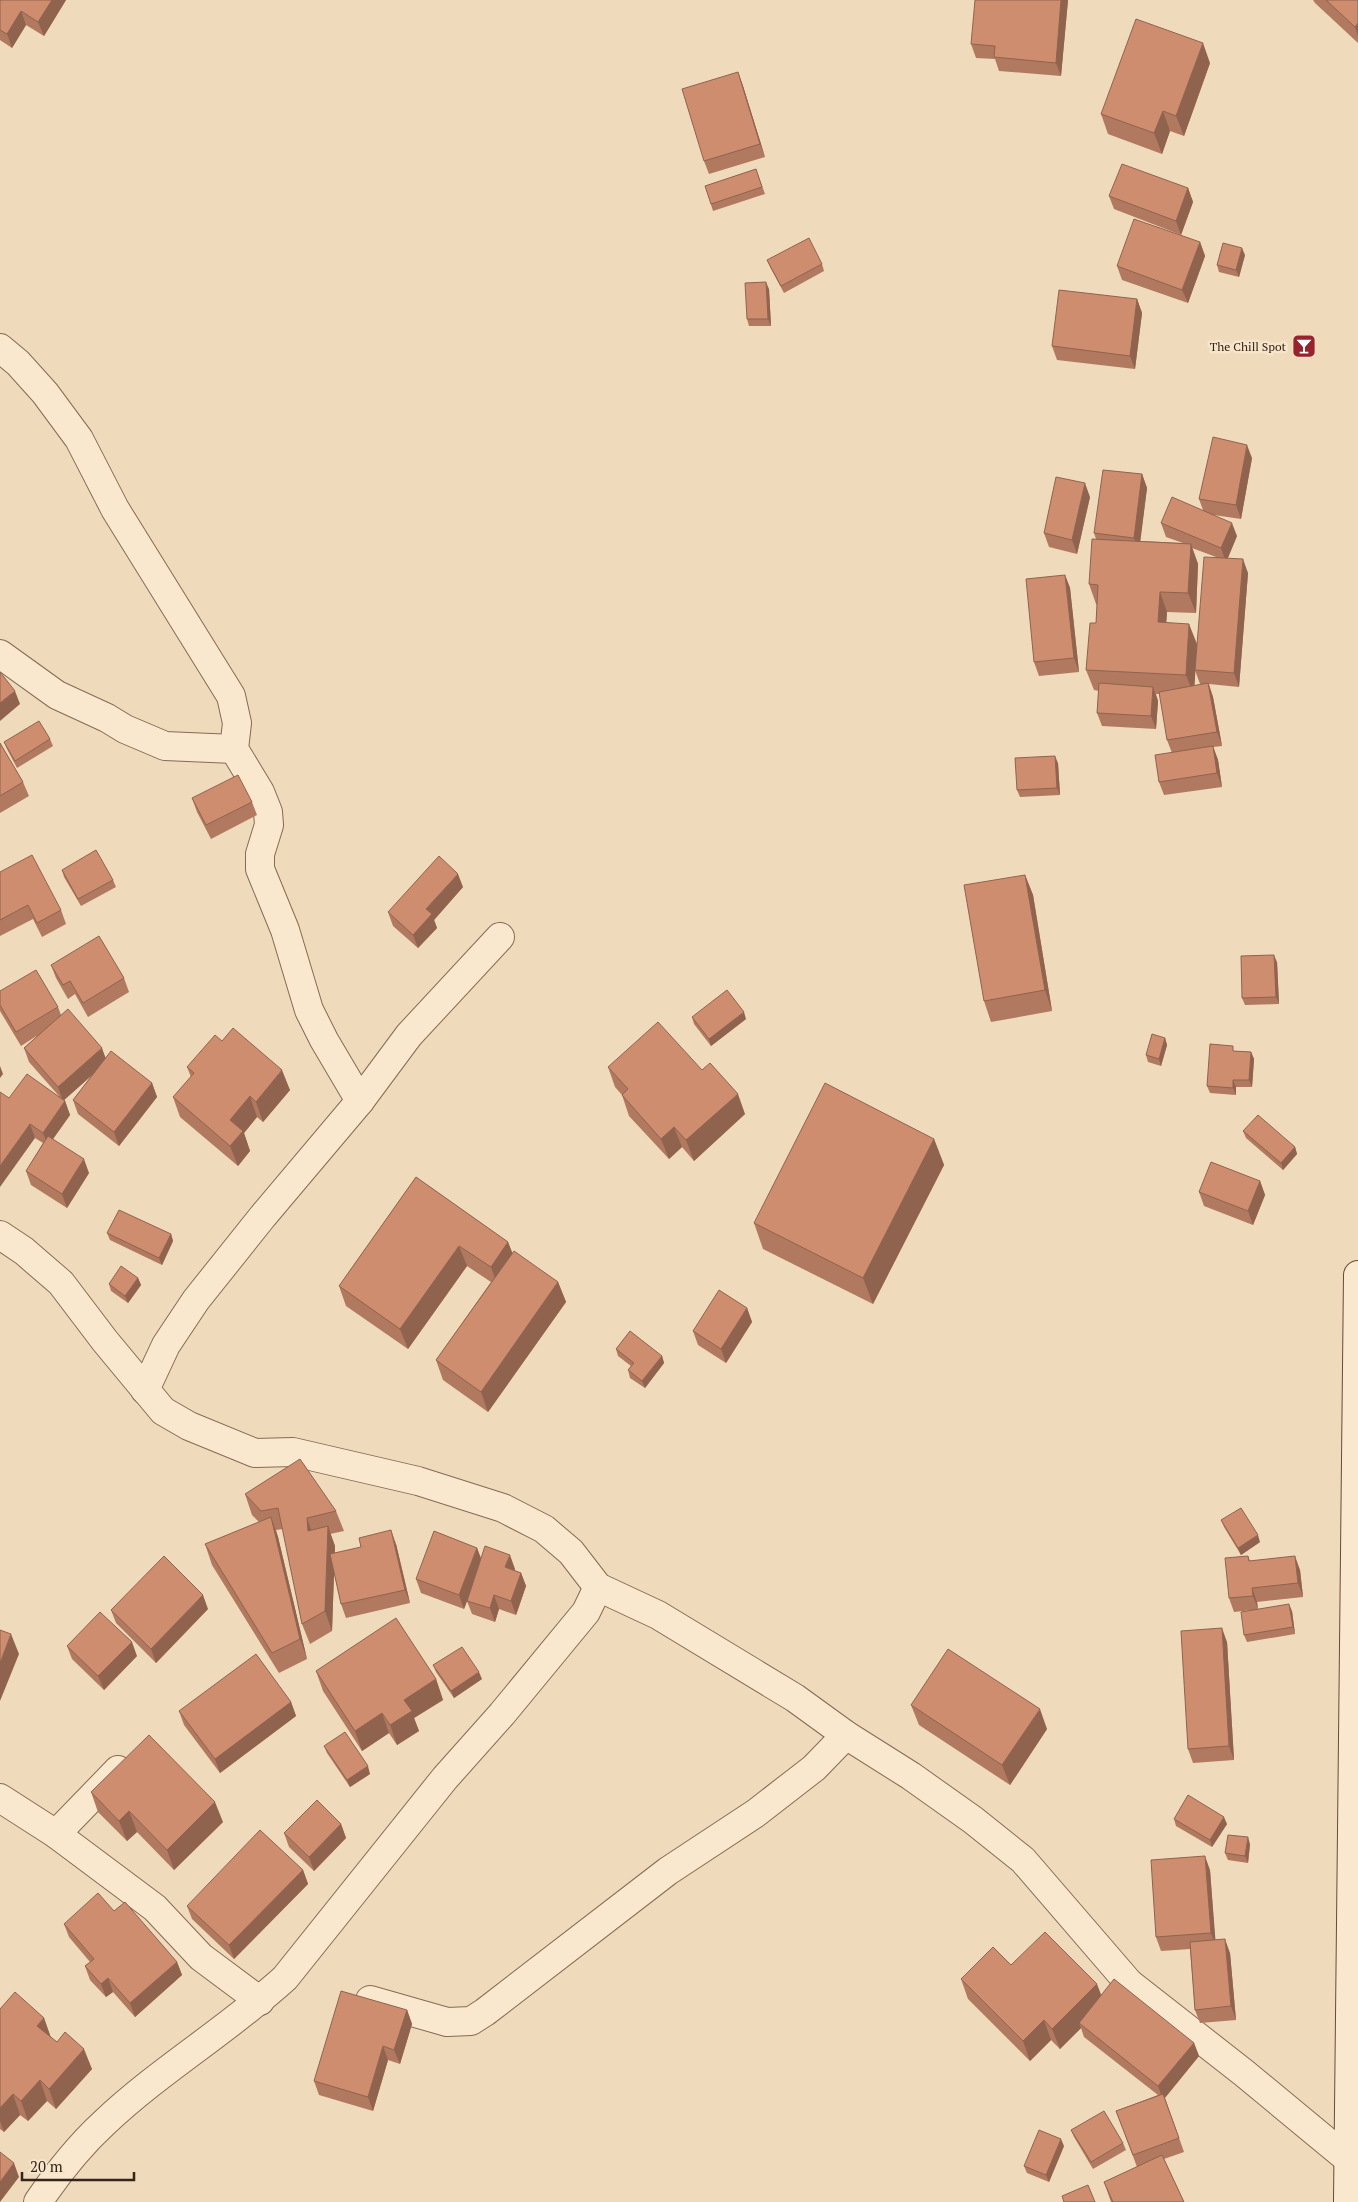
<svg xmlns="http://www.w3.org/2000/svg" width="1358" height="2202" font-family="'PT Serif',serif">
<rect width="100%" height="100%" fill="#efdabb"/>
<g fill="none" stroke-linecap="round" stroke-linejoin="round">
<g stroke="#866a55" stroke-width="30">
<g id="minor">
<path d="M0 348 18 363 45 393 79 439 115 509 231 696 237 723 234 749 260 792 268 812 269 825 260 854V869L285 930 309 1010 324 1040 360 1101"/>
<path d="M0 654 57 695 107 718 125 729 165 746 234 749"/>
<path d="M0 1235 24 1251 61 1283 105 1341 163 1411 189 1426 255 1453 293 1452 418 1481 503 1508 544 1529 571 1552 598 1587 658 1615 795 1698 846 1735 911 1776 973 1820 1023 1860 1129 1983 1244 2073 1348 2159"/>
<path d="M145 1390 166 1345 196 1300 263 1216 360 1101 409 1035 500 937"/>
<path d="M0 1798 56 1834 155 1908 201 1957 260 2001"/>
<path d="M56 1834 118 1770"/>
<path d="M370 2000 447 2022 471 2021 485 2012 668 1871 756 1813 814 1768 846 1735"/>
<path d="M38 2202C57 2174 79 2146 104 2123 160 2070 228 2030 285 1978L445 1778 502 1714 586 1612 598 1587"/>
</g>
</g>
<g stroke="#674b38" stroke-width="30">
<path id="secondary" d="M1348 2202 1358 1275"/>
</g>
<use href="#minor" stroke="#fae8ce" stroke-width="28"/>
<use href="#secondary" stroke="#fae8ce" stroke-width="28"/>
</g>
<g fill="#b1795f" fill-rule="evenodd">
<path d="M0 0H66L44 36 26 25 12 48 0 40Z"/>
<path d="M1068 0 1061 76 999 71 995 59 976 58 971 44Z"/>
<path d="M1313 0H1358V43L1315 3Z"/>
<path d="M1210 63 1184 136 1170 131 1162 154 1108 134 1101 114Z"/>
<path d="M738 72 743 86 765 157 709 174 704 161Z"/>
<path d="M756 169 765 194 713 211 705 186Z"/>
<path d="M1188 188 1193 202 1181 235 1114 209 1109 196Z"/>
<path d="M1200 242 1205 256 1188 303 1122 280 1117 266Z"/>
<path d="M1245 255 1239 277 1219 272 1217 265Z"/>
<path d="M767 260 822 264 824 271 784 293 770 267Z"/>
<path d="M769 289 771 326H749L747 319Z"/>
<path d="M1137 299 1142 313 1135 369 1057 360 1052 346Z"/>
<path d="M1252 458 1241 519 1214 515 1237 536 1228 558 1248 573 1239 687 1209 684 1213 697 1222 746 1213 747 1218 760 1222 787 1164 795 1159 782 1172 753 1167 740 1160 694H1156L1158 701 1156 729 1102 726 1097 713 1099 691 1094 690 1086 670 1096 623 1097 605 1096 604 1089 584 1096 539 1094 533 1142 474 1147 488 1140 541 1183 543 1166 537 1161 523 1203 510 1199 499ZM1192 548 1216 557 1195 670 1200 684H1205L1194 686 1197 644 1166 623 1167 612 1196 613 1198 564Z"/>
<path d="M1090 497 1077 554 1049 547 1044 533Z"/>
<path d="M1065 575 1070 588 1079 672 1039 676 1034 662Z"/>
<path d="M50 739 53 746 17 768 7 749 4 742Z"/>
<path d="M0 743 23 782 29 796 0 813Z"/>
<path d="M1058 763 1060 795 1020 797 1017 790Z"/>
<path d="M192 798 252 802 257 815 211 839 197 812Z"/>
<path d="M62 870 113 880 116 887 81 906 64 877Z"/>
<path d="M0 872 61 910 66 924 42 937 33 919 0 936Z"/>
<path d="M1025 875 1033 895 1052 1011 991 1022 984 1001Z"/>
<path d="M463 887 434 920 437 928 418 948 393 926 388 912Z"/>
<path d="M1277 962 1279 1004 1245 1005 1242 998Z"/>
<path d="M51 965 124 978 129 992 88 1017 75 994 68 999 56 978Z"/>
<path d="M0 991 58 1007 61 1015 106 1058 152 1083 157 1097 119 1146 78 1114 73 1100 93 1074 64 1100 65 1101 70 1115 53 1139 89 1173 67 1208 31 1185 26 1171 43 1143 35 1138 9 1098 59 1096 29 1062 24 1048 38 1035 21 1046 0 1011Z"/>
<path d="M692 1017 746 1019 711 1046 694 1024Z"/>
<path d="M1165 1038 1167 1045 1161 1066 1148 1062 1146 1055Z"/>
<path d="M222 1041 290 1090 263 1122 257 1117 244 1133 250 1151 238 1166 180 1117 173 1097 191 1077 187 1067Z"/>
<path d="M1235 1051 1251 1052 1254 1059 1252 1087H1236V1095L1210 1093 1207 1086Z"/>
<path d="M608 1067 702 1070 745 1114 694 1161 682 1147 669 1159 629 1116 622 1095 615 1087Z"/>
<path d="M1243 1131 1295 1147 1297 1154 1283 1170 1246 1138Z"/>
<path d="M934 1139 944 1165 873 1304 763 1249 754 1223Z"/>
<path d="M416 1177 508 1242 512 1253 558 1282 566 1302 488 1412 443 1380 436 1360 491 1282 467 1266 408 1349 346 1306 339 1286Z"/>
<path d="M1260 1181 1265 1195 1253 1225 1204 1206 1199 1192Z"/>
<path d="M107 1233 171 1234 173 1241 162 1265 110 1240Z"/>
<path d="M138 1278 141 1285 128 1303 111 1291 109 1284Z"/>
<path d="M747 1308 752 1322 726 1363 698 1345 693 1331Z"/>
<path d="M616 1349 662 1356 664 1363 645 1388 630 1378 628 1370 631 1366 618 1356Z"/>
<path d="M245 1494 336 1511 344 1531 330 1534 335 1546V1553L396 1544 410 1603 346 1618 341 1604 334 1573 332 1631 310 1644 302 1624 283 1529 276 1530 278 1537 307 1659 279 1673 212 1565 205 1544 259 1522 252 1515Z"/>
<path d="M1221 1520 1260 1542 1241 1555 1224 1527Z"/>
<path d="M477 1548 481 1558 515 1569 514 1570 521 1573 526 1586 516 1615 499 1609 495 1622 472 1614 467 1601 464 1609 421 1593 416 1579Z"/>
<path d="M1248 1556 1250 1561 1300 1570 1303 1597 1257 1602 1258 1609 1292 1611 1295 1634 1247 1642 1244 1635 1252 1610 1234 1612 1229 1598Z"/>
<path d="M208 1609 156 1663 116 1623 111 1610Z"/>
<path d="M1227 1642 1234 1760 1193 1763 1188 1749Z"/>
<path d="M67 1646 137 1656 104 1690 72 1659Z"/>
<path d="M433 1665 482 1679 454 1698 436 1672Z"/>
<path d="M316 1671 436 1679 443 1700 414 1718 419 1731 397 1745 389 1733 362 1751 323 1691Z"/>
<path d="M291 1702 296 1716 220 1773 184 1725 179 1711Z"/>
<path d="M911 1705 1047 1729 1010 1785 919 1725Z"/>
<path d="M324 1746 370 1774 350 1787 327 1753Z"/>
<path d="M91 1792 223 1822 174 1870 137 1832 127 1841 98 1812Z"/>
<path d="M1174 1819 1227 1824 1212 1847 1176 1826Z"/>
<path d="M341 1824 346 1838 314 1871 289 1847 284 1833Z"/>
<path d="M1250 1844 1248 1863 1228 1860 1225 1853Z"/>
<path d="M303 1870 308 1884 234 1959 192 1919 187 1906Z"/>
<path d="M1210 1870 1215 1940 1230 1953 1236 2020 1200 2023 1195 2010 1190 1949 1161 1951 1156 1937Z"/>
<path d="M114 1911 177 1962 182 1975 135 2017 113 1992 106 1997 90 1980 85 1966 90 1962 69 1937 64 1924Z"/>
<path d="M1011 1965 1101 1995 1194 2043 1199 2056 1165 2098 1184 2152 1164 2159 1184 2202H1111L1104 2182 1137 2167 1116 2111 1158 2095 1084 2037 1081 2028 1060 2049 1051 2040 1030 2061 968 1999 961 1979Z"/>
<path d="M0 2009 44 2018 51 2038 92 2069 56 2109 47 2101 28 2121 20 2115 4 2132 0 2129Z"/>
<path d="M407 2010 412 2024 400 2064 388 2060 373 2111 319 2095 314 2081Z"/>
<path d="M1071 2130 1123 2143 1126 2150 1093 2169 1074 2137Z"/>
<path d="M1064 2146 1049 2182 1027 2173 1024 2166Z"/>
</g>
<g fill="#90634e">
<path d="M52 0H66L44 36 38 22Z"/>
<path d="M1061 0H1068L1061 76 1056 63Z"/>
<path d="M21 11 26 25 12 48 7 34Z"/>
<path d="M1358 23V36L1355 27Z"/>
<path d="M1203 43 1210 63 1184 136 1176 116Z"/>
<path d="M738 72 743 86 765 157 760 144Z"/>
<path d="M1163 111 1170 131 1162 154 1154 133Z"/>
<path d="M1188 188 1193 202 1181 235 1176 221Z"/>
<path d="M1200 242 1205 256 1188 303 1182 290Z"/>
<path d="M1242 248 1245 255 1239 277 1236 270Z"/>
<path d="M766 282 769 289 771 326 768 319Z"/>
<path d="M1137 299 1142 313 1135 369 1130 356Z"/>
<path d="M1247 445 1252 458 1241 519 1236 505Z"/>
<path d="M1142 474 1147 488 1139 552 1134 538Z"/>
<path d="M1085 483 1090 497 1077 554 1072 540Z"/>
<path d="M1232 523 1237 536 1226 562 1221 548Z"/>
<path d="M1191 544 1198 564 1196 613 1188 593Z"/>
<path d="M1243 559 1248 573 1239 687 1234 673Z"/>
<path d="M1065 575 1070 588 1079 672 1074 658Z"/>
<path d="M1160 592 1167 612 1165 642 1158 622Z"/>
<path d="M1189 624 1197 644 1194 695 1186 675Z"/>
<path d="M1208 683 1213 697 1222 746 1217 732Z"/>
<path d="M1153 687 1158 701 1156 729 1151 716Z"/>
<path d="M15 691 20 704 0 721V703Z"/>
<path d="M1213 746 1218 760 1222 787 1217 773Z"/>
<path d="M1055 756 1058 763 1060 795 1057 788Z"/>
<path d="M458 874 463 887 434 920 437 928 418 948 413 935 426 909Z"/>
<path d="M1025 875 1033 895 1052 1011 1045 990Z"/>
<path d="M1274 955 1277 962 1279 1004 1276 997Z"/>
<path d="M744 1012 746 1019 711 1046 709 1039Z"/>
<path d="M1165 1038 1167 1045 1161 1066 1159 1059Z"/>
<path d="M102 1048 107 1062 63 1101 58 1087Z"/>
<path d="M1251 1052 1254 1059 1252 1087 1249 1080Z"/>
<path d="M0 1066 3 1074 0 1078Z"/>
<path d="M282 1070 290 1090 263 1122 256 1102Z"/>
<path d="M1233 1080 1236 1087V1095L1233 1088Z"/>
<path d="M152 1083 157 1097 119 1146 114 1132Z"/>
<path d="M738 1094 745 1114 694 1161 686 1140Z"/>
<path d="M250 1096 257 1117 244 1133 250 1151 238 1166 230 1146V1120Z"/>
<path d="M65 1101 70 1115 48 1146 43 1133Z"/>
<path d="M30 1124 35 1138 0 1187V1166Z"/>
<path d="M674 1127 682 1147 669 1159 661 1139Z"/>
<path d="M934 1139 944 1165 873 1304 863 1278Z"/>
<path d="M1295 1147 1297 1154 1283 1170 1281 1163Z"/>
<path d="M84 1159 89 1173 67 1208 62 1194Z"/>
<path d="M1260 1181 1265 1195 1253 1225 1248 1211Z"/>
<path d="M171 1234 173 1241 162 1265 159 1258Z"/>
<path d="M508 1242 516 1262 498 1287 491 1267Z"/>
<path d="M459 1246 467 1266 408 1349 400 1329Z"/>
<path d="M138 1278 141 1285 128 1303 125 1296Z"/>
<path d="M558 1282 566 1302 488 1412 481 1392Z"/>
<path d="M747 1308 752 1322 726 1363 721 1349Z"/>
<path d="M662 1356 664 1363 645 1388 642 1381Z"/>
<path d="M271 1517 278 1537 307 1659 300 1639Z"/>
<path d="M307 1518 314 1538 308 1531Z"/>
<path d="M328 1526 335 1546 332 1631 325 1611Z"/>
<path d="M391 1530 396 1544 410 1603 405 1590Z"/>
<path d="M1258 1535 1260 1542 1241 1555 1238 1548Z"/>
<path d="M477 1548 482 1562 464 1609 459 1595Z"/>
<path d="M510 1555 515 1569 510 1581 505 1567Z"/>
<path d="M1295 1556 1300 1570 1303 1597 1298 1583Z"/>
<path d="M521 1573 526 1586 516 1615 511 1601Z"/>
<path d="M1252 1588 1257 1602 1258 1609 1253 1596Z"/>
<path d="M203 1595 208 1609 156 1663 151 1649Z"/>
<path d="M494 1595 499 1609 495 1622 490 1608Z"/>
<path d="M1289 1604 1292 1611 1295 1634 1293 1627Z"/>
<path d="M1222 1628 1227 1642 1234 1760 1229 1746Z"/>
<path d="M11 1634 19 1654 0 1701V1663Z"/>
<path d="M132 1642 137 1656 104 1690 98 1676Z"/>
<path d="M479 1672 482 1679 454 1698 451 1691Z"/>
<path d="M436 1679 443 1700 414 1718 419 1731 397 1745 390 1725 404 1700Z"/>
<path d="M291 1702 296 1716 220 1773 215 1759Z"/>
<path d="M1040 1709 1047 1729 1010 1785 1002 1765Z"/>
<path d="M382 1713 389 1733 362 1751 355 1731Z"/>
<path d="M368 1766 370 1774 350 1787 347 1780Z"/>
<path d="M215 1802 223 1822 174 1870 167 1850Z"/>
<path d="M129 1811 137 1832 127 1841 119 1821Z"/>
<path d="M1224 1817 1227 1824 1212 1847 1210 1840Z"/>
<path d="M341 1824 346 1838 314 1871 309 1857Z"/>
<path d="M1248 1837 1250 1844 1248 1863 1245 1856Z"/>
<path d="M1205 1856 1210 1870 1216 1947 1211 1933Z"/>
<path d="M303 1870 308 1884 234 1959 229 1945Z"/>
<path d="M1225 1939 1230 1953 1236 2020 1231 2006Z"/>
<path d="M177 1962 182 1975 135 2017 130 2003Z"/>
<path d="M108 1978 113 1992 106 1997 101 1984Z"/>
<path d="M1097 1984 1105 2005 1079 2023 1081 2028 1060 2049 1052 2029Z"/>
<path d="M407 2010 412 2024 400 2064 394 2050Z"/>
<path d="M44 2018 51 2038 37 2026Z"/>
<path d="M1044 2020 1051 2040 1030 2061 1023 2041Z"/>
<path d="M1194 2043 1199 2056 1163 2100 1158 2086Z"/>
<path d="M383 2046 388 2060 373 2111 368 2097Z"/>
<path d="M84 2049 92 2069 56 2109 49 2089Z"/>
<path d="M40 2080 47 2101 28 2121 21 2101Z"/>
<path d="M13 2094 20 2115 4 2132 0 2121V2108Z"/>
<path d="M1061 2139 1064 2146 1049 2182 1046 2175Z"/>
<path d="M14 2163 19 2177 0 2202V2182Z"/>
</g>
<g fill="#ce8d6f" stroke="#90634e">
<path d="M0 0H52L38 22 21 11 7 34 0 30Z"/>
<path d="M975 0H1061L1056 63 994 57 995 46 971 44Z"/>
<path d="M1326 0H1358V23L1355 27Z"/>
<path d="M1136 19 1203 43 1176 116 1163 111 1154 133 1101 114Z"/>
<path d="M738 72 760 144 704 161 682 89Z"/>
<path d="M1122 164 1188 188 1176 221 1109 196Z"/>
<path d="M756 169 762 187 711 204 705 186Z"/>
<path d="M1134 219 1200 242 1182 290 1117 266Z"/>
<path d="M809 238 822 264 781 286 767 260Z"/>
<path d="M1223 243 1242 248 1236 270 1217 265Z"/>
<path d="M766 282 768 319H747L745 283Z"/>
<path d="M1059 290 1137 299 1130 356 1052 346Z"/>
<path d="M1213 437 1247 445 1236 505 1199 499Z"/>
<path d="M1103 470 1142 474 1134 538 1094 533Z"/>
<path d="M1056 477 1085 483 1072 540 1044 533Z"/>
<path d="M1172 497 1232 523 1221 548 1161 523Z"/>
<path d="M1092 539 1191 544 1188 593 1160 592 1158 622 1189 624 1186 675 1086 670 1090 623H1096L1098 585 1089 584Z"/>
<path d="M1204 557 1243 559 1234 673 1195 670Z"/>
<path d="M1065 575 1074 658 1034 662 1026 579Z"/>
<path d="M0 672 15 691 0 703Z"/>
<path d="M1099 683 1153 687 1151 716 1097 713Z"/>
<path d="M1208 683 1217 732 1167 740 1159 692Z"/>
<path d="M39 721 50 739 15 761 4 742Z"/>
<path d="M0 743 23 782 0 796Z"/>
<path d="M1213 746 1217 773 1159 782 1155 755Z"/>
<path d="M1055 756 1057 788 1017 790 1015 758Z"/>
<path d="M238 775 252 802 206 825 192 798Z"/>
<path d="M96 850 113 880 78 899 62 870Z"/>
<path d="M32 855 61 910 37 923 28 905 0 920V872Z"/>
<path d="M439 856 458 874 426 909 432 914 413 935 388 912Z"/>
<path d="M1025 875 1045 990 984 1001 964 885Z"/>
<path d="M99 936 124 978 83 1003 70 981 63 985 51 965Z"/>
<path d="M1274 955 1276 997 1242 998 1241 956Z"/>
<path d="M36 970 58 1007 16 1032 0 1005V991Z"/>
<path d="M727 990 744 1012 709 1039 692 1017Z"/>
<path d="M68 1009 102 1048 58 1087 24 1048Z"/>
<path d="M658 1022 702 1070 710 1063 738 1094 686 1140 674 1127 661 1139 622 1095 628 1089 608 1067Z"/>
<path d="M233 1028 282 1070 256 1102 250 1096 230 1120 243 1131 230 1146 173 1097 194 1073 187 1067 215 1035 222 1041Z"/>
<path d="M1152 1034 1165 1038 1159 1059 1146 1055Z"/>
<path d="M1210 1044 1233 1046V1051L1251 1052 1249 1080H1233V1088L1207 1086Z"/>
<path d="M111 1051 152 1083 114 1132 73 1100Z"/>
<path d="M27 1074 65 1101 43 1133 30 1124 0 1166V1092L9 1098Z"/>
<path d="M825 1083 934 1139 863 1278 754 1223Z"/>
<path d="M1258 1115 1295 1147 1281 1163 1243 1131Z"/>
<path d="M48 1136 84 1159 62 1194 26 1171Z"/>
<path d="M1211 1162 1260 1181 1248 1211 1199 1192Z"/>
<path d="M416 1177 508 1242 491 1267 459 1246 400 1329 339 1286Z"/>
<path d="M119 1210 171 1234 159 1258 107 1233Z"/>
<path d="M514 1251 558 1282 481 1392 436 1360Z"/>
<path d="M121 1266 138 1278 125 1296 109 1284Z"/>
<path d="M719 1290 747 1308 721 1349 693 1331Z"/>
<path d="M630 1331 662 1356 642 1381 628 1370 634 1363 616 1349Z"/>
<path d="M300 1459 336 1511 307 1518 308 1531 328 1526 325 1611 302 1624 278 1508 261 1511 245 1494Z"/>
<path d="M1241 1508 1258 1535 1238 1548 1221 1520Z"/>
<path d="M271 1517 300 1639 272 1653 205 1544Z"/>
<path d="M391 1530 405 1590 341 1604 330 1554 361 1547 359 1538Z"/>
<path d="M434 1531 477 1548 459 1595 416 1579Z"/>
<path d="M485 1546 510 1555 505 1567 521 1573 511 1601 494 1595 490 1608 467 1601Z"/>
<path d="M164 1556 203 1595 151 1649 111 1610Z"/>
<path d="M1248 1556 1249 1561 1295 1556 1298 1583 1252 1588 1253 1596 1229 1598 1225 1558Z"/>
<path d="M1289 1604 1293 1627 1244 1635 1241 1612Z"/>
<path d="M100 1612 132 1642 98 1676 67 1646Z"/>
<path d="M396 1618 436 1679 404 1700 412 1711 390 1725 382 1713 355 1731 316 1671Z"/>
<path d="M1222 1628 1229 1746 1188 1749 1181 1631Z"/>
<path d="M0 1630 11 1634 0 1663Z"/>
<path d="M462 1647 479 1672 451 1691 433 1665Z"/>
<path d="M948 1649 1040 1709 1002 1765 911 1705Z"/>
<path d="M256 1654 291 1702 215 1759 179 1711Z"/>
<path d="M345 1732 368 1766 347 1780 324 1746Z"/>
<path d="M149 1735 215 1802 167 1850 129 1811 119 1821 91 1792Z"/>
<path d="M1188 1795 1224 1817 1210 1840 1174 1819Z"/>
<path d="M317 1800 341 1824 309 1857 284 1833Z"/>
<path d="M260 1830 303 1870 229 1945 187 1906Z"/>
<path d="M1228 1835 1248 1837 1245 1856 1225 1853Z"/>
<path d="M1205 1856 1211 1933 1156 1937 1151 1860Z"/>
<path d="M98 1893 114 1911 125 1902 177 1962 130 2003 108 1978 101 1984 85 1966 94 1959 64 1924Z"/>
<path d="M1045 1932 1097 1984 1052 2029 1044 2020 1023 2041 961 1979 993 1947 1011 1965Z"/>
<path d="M1225 1939 1231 2006 1195 2010 1190 1942Z"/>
<path d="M1114 1979 1194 2043 1158 2086 1079 2023Z"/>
<path d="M341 1991 407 2010 394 2050 383 2046 368 2097 314 2081Z"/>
<path d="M15 1992 44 2018 37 2026 57 2042 65 2032 84 2049 49 2089 40 2080 21 2101 13 2094 0 2108V2009Z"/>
<path d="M1163 2094 1179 2138 1133 2155 1116 2111Z"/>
<path d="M1104 2111 1123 2143 1091 2162 1071 2130Z"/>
<path d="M1039 2130 1061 2139 1046 2175 1024 2166Z"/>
<path d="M0 2152 14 2163 0 2182Z"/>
<path d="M1162 2155 1184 2202H1113L1104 2182Z"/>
<path d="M1088 2185 1095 2202H1064L1062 2196Z"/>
</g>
<defs>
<g id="bar-square" transform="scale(1.25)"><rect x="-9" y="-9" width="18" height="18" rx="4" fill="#97232f" stroke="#f6e5ca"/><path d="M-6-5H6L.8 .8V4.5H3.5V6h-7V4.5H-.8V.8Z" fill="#fff"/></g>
</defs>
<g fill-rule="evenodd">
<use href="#bar-square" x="1304" y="346"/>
</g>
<g text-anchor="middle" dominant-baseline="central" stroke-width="5" stroke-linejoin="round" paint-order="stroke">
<g font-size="12" fill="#34241a" stroke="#f6e5ca" text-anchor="end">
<text x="1286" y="346">The Chill Spot</text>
</g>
</g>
<path d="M22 2172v8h112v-8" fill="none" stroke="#34241a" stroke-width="2.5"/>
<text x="30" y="2172" font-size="15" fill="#34241a" stroke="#f6e5ca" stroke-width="4" paint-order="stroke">20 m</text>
</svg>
